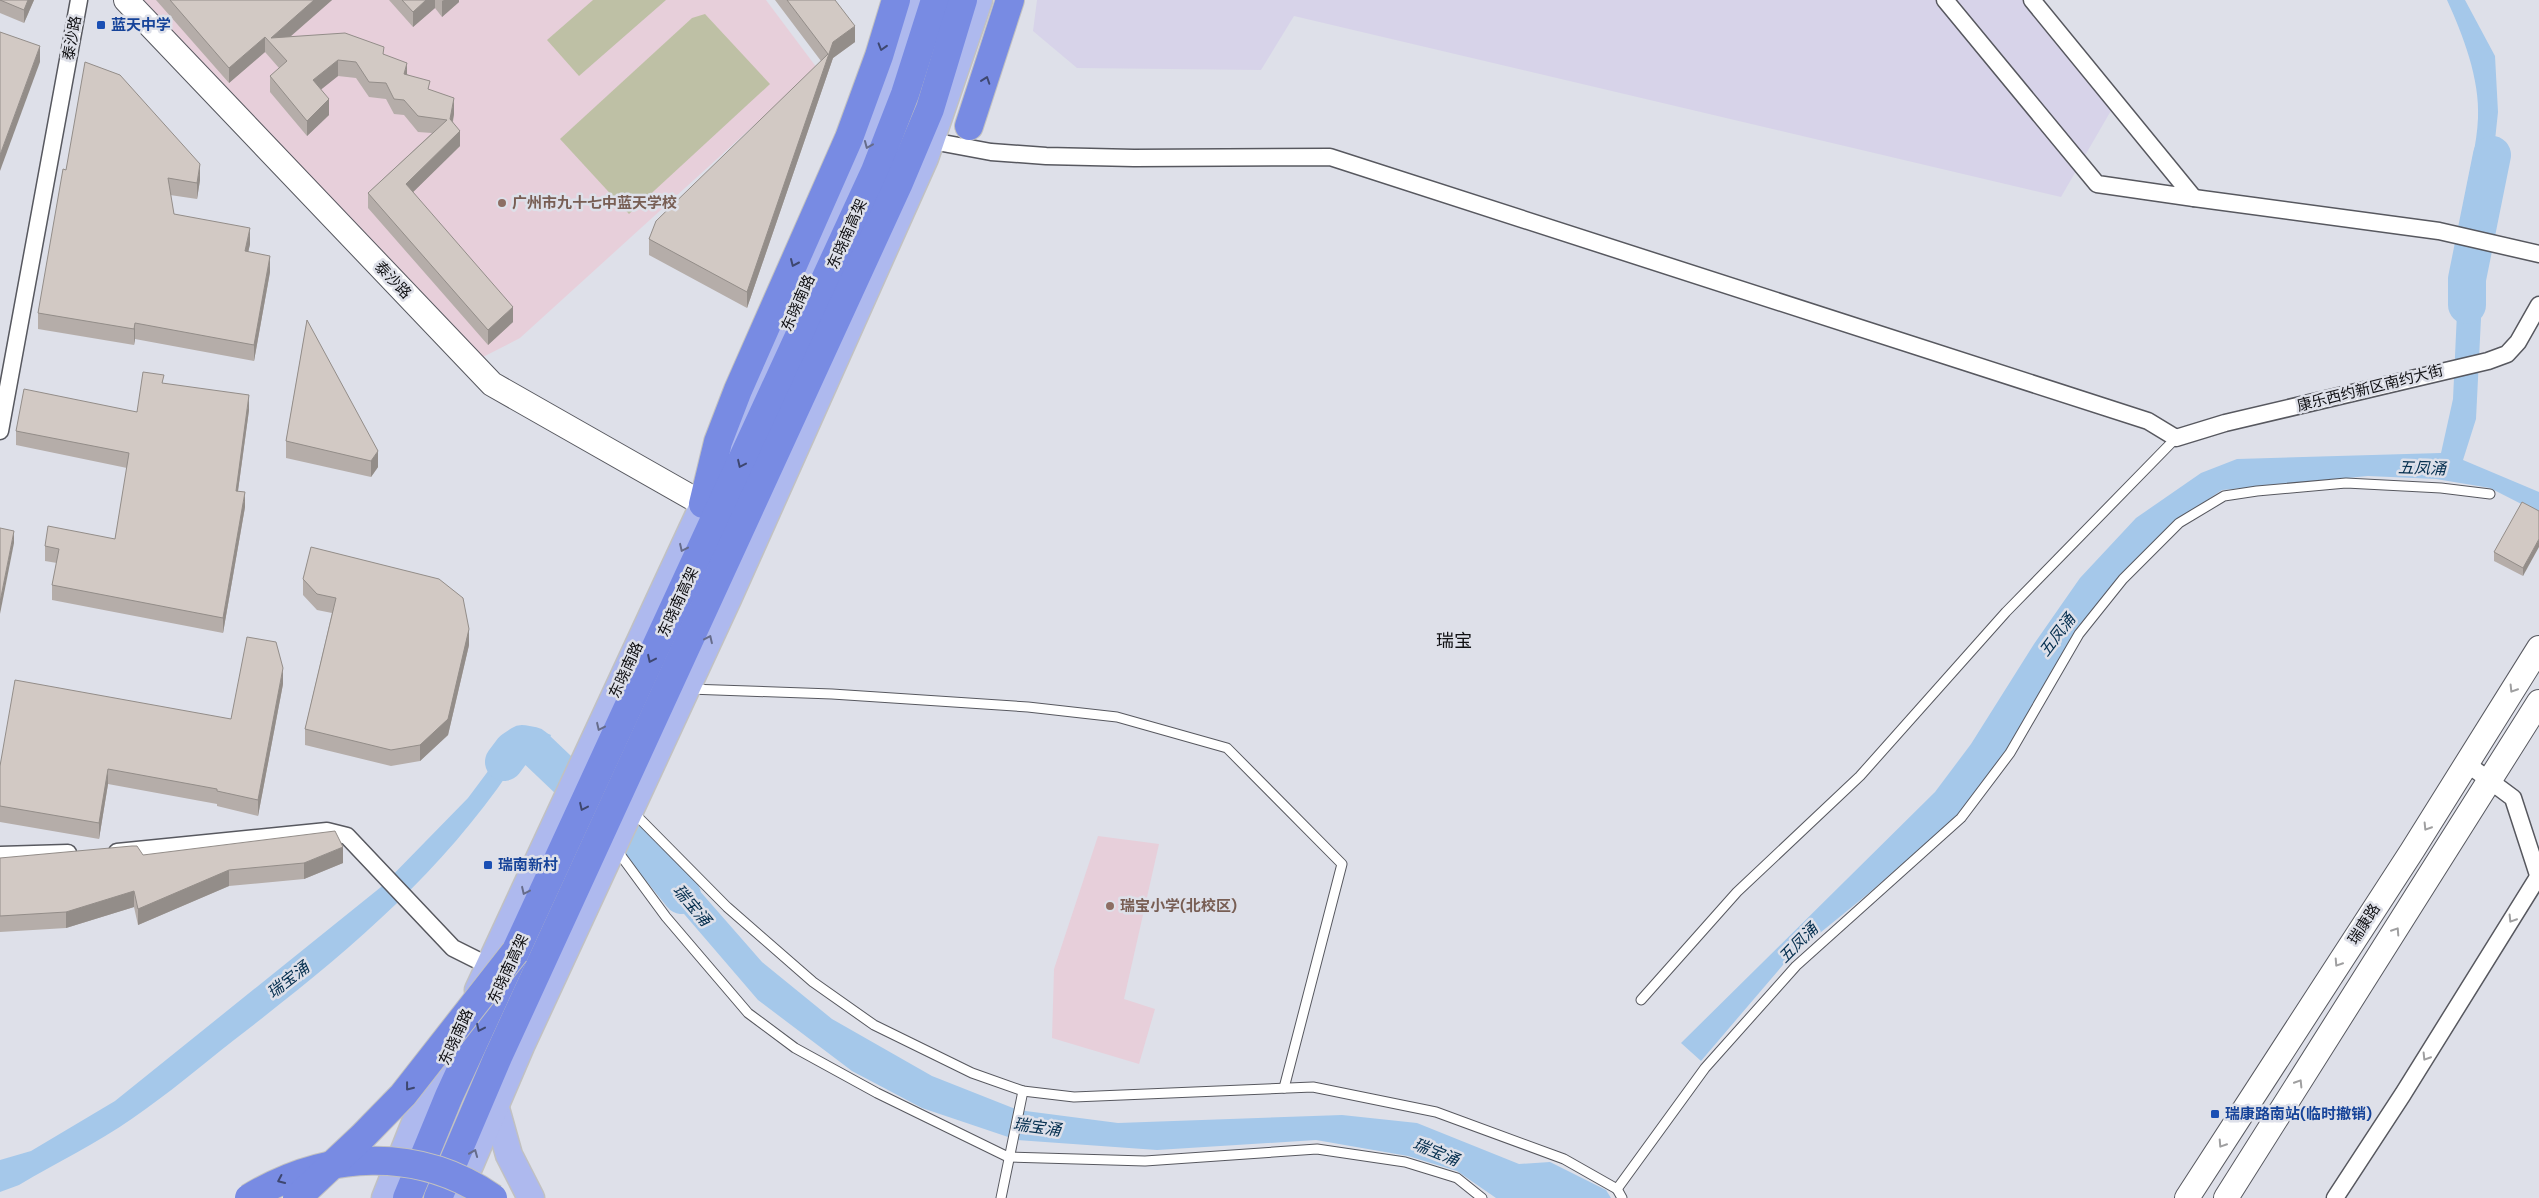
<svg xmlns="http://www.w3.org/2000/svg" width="2539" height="1198" font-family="'DM Sans','Noto Sans SC',sans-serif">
<rect width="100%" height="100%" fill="#dee0e9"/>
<path fill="#d7d3e9" d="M1037 0H2032L2116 102 2061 197 1294 16 1261 70 1077 68 1033 31Z"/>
<g fill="#e7cfda">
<path d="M140 0H766L817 68 520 338 483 357Z"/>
<path d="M1098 836 1159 844 1124 999 1155 1009 1139 1064 1052 1038 1054 969Z"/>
</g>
<g fill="#bec0a5">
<path d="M593 0H666L579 76 547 40Z"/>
<path d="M705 14 770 84 629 214 560 139 692 18Z"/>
</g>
<g fill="#a5c8ea">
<path d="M2447 0H2465L2495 56 2498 112 2488 206 2465 198C2469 172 2477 145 2478 118 2480 79 2463 35 2447 0Z"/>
<path d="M2460 248 2484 258 2476 419 2463 460 2539 492V513L2490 488 2436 479 2368 476 2222 490 2176 521 2121 575 2075 631 2007 749 1959 814 1869 893 1788 959 1701 1061 1681 1043 1935 792 1971 744 2034 644 2080 578 2136 518 2201 473 2237 459 2441 453 2453 399Z"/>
<path d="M532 727 551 735 538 765 519 757C443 874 344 955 234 1040 201 1066 168 1094 133 1118 97 1143 56 1163 19 1185L0 1192V1160L31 1151 115 1101 381 887 468 798 515 735Z"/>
<path d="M656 841 762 962 832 1019 932 1076 1018 1110 1118 1123 1342 1115 1417 1123 1519 1164 1550 1162 1606 1190 1611 1198H1496L1457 1171 1408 1156 1316 1140 1157 1150 1017 1140 922 1108 852 1071 758 1000 642 865Z"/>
</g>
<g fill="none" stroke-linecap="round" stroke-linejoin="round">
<g stroke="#a5c8ea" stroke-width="38">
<path d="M2467 305V279L2492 155"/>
<path d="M504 762 513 750 522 744 533 746 657 864 682 895"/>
</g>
<g stroke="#57585f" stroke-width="11">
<g id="lane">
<path d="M689 689 832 694 1028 707 1117 717 1227 748 1342 864 1284 1088"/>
<path d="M633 812 727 907 813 982 874 1025 972 1073 1023 1091 1074 1097 1313 1087 1436 1112 1564 1159 1617 1189 1705 1068 1796 966 1961 818 2010 753 2079 634 2123 579 2179 523 2224 496 2257 491 2346 483 2441 488 2490 494"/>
<path d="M616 849 666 917 748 1013 795 1048 877 1093 1008 1157 1145 1161 1317 1149 1405 1162 1457 1178 1482 1198"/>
<path d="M1641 1000 1737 892 1860 776 2006 612 2176 438"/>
<path d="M1617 1189 1622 1198"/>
<path d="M1001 1198 1023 1091"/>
</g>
</g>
<g stroke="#57585f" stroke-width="19">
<g id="street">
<path d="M1945 0 2097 184 2194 198 2032 0"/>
<path d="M932 141 991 152 1046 156 1134 158 1330 157 2148 421 2176 438 2225 423 2488 361 2507 354 2518 342 2539 305"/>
<path d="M2194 198 2439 231 2539 254"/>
<path d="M0 431 79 0"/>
<path d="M2466 763 2513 798 2539 878"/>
<path d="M117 852 327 831 347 836 453 948 489 966"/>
<path d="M0 855 68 853"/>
<path d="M2335 1198 2403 1094 2538 877"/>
</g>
</g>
<g stroke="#57585f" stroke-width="26">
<g id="secondary">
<path d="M126 0 492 384 703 504"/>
<path d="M2187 1198 2412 851 2539 648"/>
<path d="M2226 1198 2539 702"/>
</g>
</g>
<g stroke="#c1c1c1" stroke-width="29">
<g id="primary">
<path d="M478 990C559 818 637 644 719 471 791 317 871 164 918 0"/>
<path d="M495 1105 509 1155 531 1198"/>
<path d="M385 1198 414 1125 455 1039"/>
<path d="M456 1198 521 1046 728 599 925 158 979 0"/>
</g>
</g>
<g stroke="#c1c1c1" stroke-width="30">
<g id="highway">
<path d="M969 126 1010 0"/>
<path d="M703 504 718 442 738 390 849 138 879 56 896 0"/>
<path d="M407 1198 449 1096 875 171 905 94 935 0"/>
<path d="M438 1198 498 1057 898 185 930 109 963 0"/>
</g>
</g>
<use href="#lane" stroke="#fff" stroke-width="9"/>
<use href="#street" stroke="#fff" stroke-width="16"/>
<use href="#secondary" stroke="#fff" stroke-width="24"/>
<use href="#primary" stroke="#aeb9ee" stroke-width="26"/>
<use href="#highway" stroke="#788be3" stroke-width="28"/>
<g stroke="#c1c1c1" stroke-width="30" stroke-linecap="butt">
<g id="highway-bridge">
<path d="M249 1198C326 1151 418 1146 493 1198"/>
<path d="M297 1198 362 1137 403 1095 515 952"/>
</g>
</g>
<use href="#highway-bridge" stroke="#788be3" stroke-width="28"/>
</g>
<g fill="#b5ada9">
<path d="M0 0H34L24 23 0 13Z"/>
<path d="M156 0H332L290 37 384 54 407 74 430 90 454 114 453 122 460 146 413 192 513 322 488 345 368 208V193L432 133 418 132 404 115 394 114 386 99 369 97 356 78 338 76 321 89 329 115 307 136 270 92V76L279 68 265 52 229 83Z"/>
<path d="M389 0H459V2L442 17 435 8 413 27Z"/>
<path d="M775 0H835L855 42 833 58 747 308 649 255V239L821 61Z"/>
<path d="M66 170 200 180 197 199 170 195 174 214 250 244 248 252 270 272 254 361 135 339 134 345 38 329V313Z"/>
<path d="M307 320 378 467 371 477 286 458V441Z"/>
<path d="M164 383 249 410 238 491 245 507 223 633 52 600V585L57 563 45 561V546L115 539 127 468 16 445V431L137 412Z"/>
<path d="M2539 511 2523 576 2494 561V552Z"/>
<path d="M303 579 469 645 448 735 420 761 391 766 305 745V729L332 613 317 610 303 595Z"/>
<path d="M283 684 258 816 217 806V804L108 784 99 839 0 822V766L231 719Z"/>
<path d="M143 855 343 863 304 879 229 886 138 925 134 907 66 928 0 932V858Z"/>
</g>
<g fill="#938d89">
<path d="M28 0H34L24 23V10Z"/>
<path d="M314 0H332L276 49 271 38Z"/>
<path d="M426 0H435V8L413 27V12Z"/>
<path d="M444 0H459V2L442 17V1Z"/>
<path d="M855 26V42L833 58 747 308V292L833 42Z"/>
<path d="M265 37V52L229 83V68Z"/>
<path d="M40 46V62L0 171V155Z"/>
<path d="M338 60V76L313 96V80Z"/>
<path d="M407 63V79L404 74Z"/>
<path d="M454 98V114L450 134V119Z"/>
<path d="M329 99V115L307 136V121Z"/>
<path d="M460 131V146L406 199V184Z"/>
<path d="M200 164V180L197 199V183Z"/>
<path d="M250 228V244L245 267V251Z"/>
<path d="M270 256V272L254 361V345Z"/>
<path d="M513 307V322L488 345V330Z"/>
<path d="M135 323V339L134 345V329Z"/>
<path d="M249 395V410L236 505V491Z"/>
<path d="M378 451V467L371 477V461Z"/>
<path d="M245 492V507L223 633V618Z"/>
<path d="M14 531V543L0 614V602Z"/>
<path d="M2539 539V547L2523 576V568Z"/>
<path d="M469 629V645L448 735 420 761V745Z"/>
<path d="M283 668V684L258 816V800Z"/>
<path d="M108 769V784L99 839V823Z"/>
<path d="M343 847V863L304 879V863Z"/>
<path d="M229 870V886L138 925V909Z"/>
<path d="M134 891V907L66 928V912Z"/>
</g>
<g fill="#d2c9c4" stroke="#938d89">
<path d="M0 0H28L24 10Z"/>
<path d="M170 0H314L271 38 345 33 384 47 383 54 407 63 404 74 430 81 428 89 454 98 450 119 460 131 406 184 513 307 488 330 368 193 447 120 418 116 404 100 394 99 386 83 369 82 356 62 338 60 313 80 329 99 307 121 270 76 287 61 265 37 229 68Z"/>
<path d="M402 0H426L413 12Z"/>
<path d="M787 0H835L855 26 833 42 747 292 649 239 656 221 828 54Z"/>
<path d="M0 32 40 46 0 155Z"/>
<path d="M85 62 120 75 200 164 197 183 168 178 174 214 250 228 245 251 270 256 254 345 135 323 134 329 38 313 63 169 66 170Z"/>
<path d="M307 320 378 451 371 461 286 441Z"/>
<path d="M143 372 164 375 162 383 249 395 236 491 245 492 223 618 52 585 59 549 45 546 48 526 115 539 129 453 16 431 24 389 137 412Z"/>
<path d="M2522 502 2539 511V539L2523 568 2494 552Z"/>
<path d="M0 528 14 531 0 602Z"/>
<path d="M311 547 439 579 463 598 469 629 448 719 420 745 391 750 305 729 336 598 317 594 303 579Z"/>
<path d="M247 637 276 642 283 668 258 800 217 791V789L108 769 99 823 0 806V766L15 680 231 719Z"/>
<path d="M335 831 343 847 304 863 229 870 138 909 134 891 66 912 0 916V858L132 846H137L143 855Z"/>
</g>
<defs><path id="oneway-chevron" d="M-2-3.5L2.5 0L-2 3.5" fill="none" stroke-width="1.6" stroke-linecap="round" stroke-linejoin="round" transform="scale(1.25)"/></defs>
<g stroke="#3e4770">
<use href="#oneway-chevron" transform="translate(882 47) rotate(107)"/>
<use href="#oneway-chevron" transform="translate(986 80) rotate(-71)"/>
<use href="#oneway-chevron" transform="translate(794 263) rotate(114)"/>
<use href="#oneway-chevron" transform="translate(741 464) rotate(115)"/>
<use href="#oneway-chevron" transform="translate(651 659) rotate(115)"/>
<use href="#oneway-chevron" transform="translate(583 807) rotate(115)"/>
<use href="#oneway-chevron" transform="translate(480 1028) rotate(115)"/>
<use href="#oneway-chevron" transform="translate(409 1087) rotate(128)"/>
<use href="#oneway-chevron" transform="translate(281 1180) rotate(155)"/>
</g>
<g stroke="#666c8b">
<use href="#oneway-chevron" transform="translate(868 145) rotate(113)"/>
<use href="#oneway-chevron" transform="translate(683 548) rotate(115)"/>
<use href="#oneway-chevron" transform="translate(709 639) rotate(-65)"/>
<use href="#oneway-chevron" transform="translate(600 727) rotate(115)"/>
<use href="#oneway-chevron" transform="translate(525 891) rotate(115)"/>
<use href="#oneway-chevron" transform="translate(474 1153) rotate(-68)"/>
</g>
<g stroke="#9f9fa0">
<use href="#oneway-chevron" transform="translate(2513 689) rotate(122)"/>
<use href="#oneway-chevron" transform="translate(2427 827) rotate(122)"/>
<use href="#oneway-chevron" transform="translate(2512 919) rotate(122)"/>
<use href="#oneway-chevron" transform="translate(2396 931) rotate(-57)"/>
<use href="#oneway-chevron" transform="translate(2338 963) rotate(123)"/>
<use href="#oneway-chevron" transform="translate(2426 1057) rotate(122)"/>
<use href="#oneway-chevron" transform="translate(2299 1083) rotate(-58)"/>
<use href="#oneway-chevron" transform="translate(2222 1144) rotate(123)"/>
</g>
<g fill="#1a4fb4" stroke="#dee0e9" stroke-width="2">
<rect x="96" y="20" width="10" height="10" rx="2.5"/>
<rect x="483" y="860" width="10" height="10" rx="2.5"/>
<rect x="2210" y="1109" width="10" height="10" rx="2.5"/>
</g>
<g fill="#8d6e63" stroke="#dee0e9" stroke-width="2">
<circle cx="502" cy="203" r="5"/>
<circle cx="1110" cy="906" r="5"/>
</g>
<g text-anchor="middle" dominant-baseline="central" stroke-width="5" stroke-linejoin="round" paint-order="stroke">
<g font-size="15" font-weight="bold" fill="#164399" stroke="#dee0e9" text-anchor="start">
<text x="111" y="25">蓝天中学</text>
<text x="498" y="865">瑞南新村</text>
<text x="2225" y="1114">瑞康路南站(临时撤销)</text>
</g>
<g font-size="15" fill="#0f0f12" stroke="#dee0e9">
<text transform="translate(72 38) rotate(-80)">泰沙路</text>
<text transform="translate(847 234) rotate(-66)">东晓南高架</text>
<text transform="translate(393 280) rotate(46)">泰沙路</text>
<text transform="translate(798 303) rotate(-66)">东晓南路</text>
<text transform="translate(2370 388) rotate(-14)">康乐西约新区南约大街</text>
<text transform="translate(678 602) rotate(-65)">东晓南高架</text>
<text transform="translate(626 670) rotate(-65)">东晓南路</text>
<text transform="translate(2364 924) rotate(-57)">瑞康路</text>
<text transform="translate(508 969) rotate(-65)">东晓南高架</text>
<text transform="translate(456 1037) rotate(-65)">东晓南路</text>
</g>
<g font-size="15" font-weight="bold" fill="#785e54" stroke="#dee0e9" text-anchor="start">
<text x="512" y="203">广州市九十七中蓝天学校</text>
<text x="1120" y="906">瑞宝小学(北校区)</text>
</g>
<g font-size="16" font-style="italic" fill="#042e4e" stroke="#dee0e9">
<text transform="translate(2422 468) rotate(2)">五凤涌</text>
<text transform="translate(2057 635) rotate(-53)">五凤涌</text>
<text transform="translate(692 905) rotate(50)">瑞宝涌</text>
<text transform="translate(1798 943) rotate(-45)">五凤涌</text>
<text transform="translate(288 980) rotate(-38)">瑞宝涌</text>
<text transform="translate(1037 1127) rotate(8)">瑞宝涌</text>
<text transform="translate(1436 1152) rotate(22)">瑞宝涌</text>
</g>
<g font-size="18" fill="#0f0f12" stroke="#dee0e9">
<text x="1454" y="641">瑞宝</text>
</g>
</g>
</svg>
